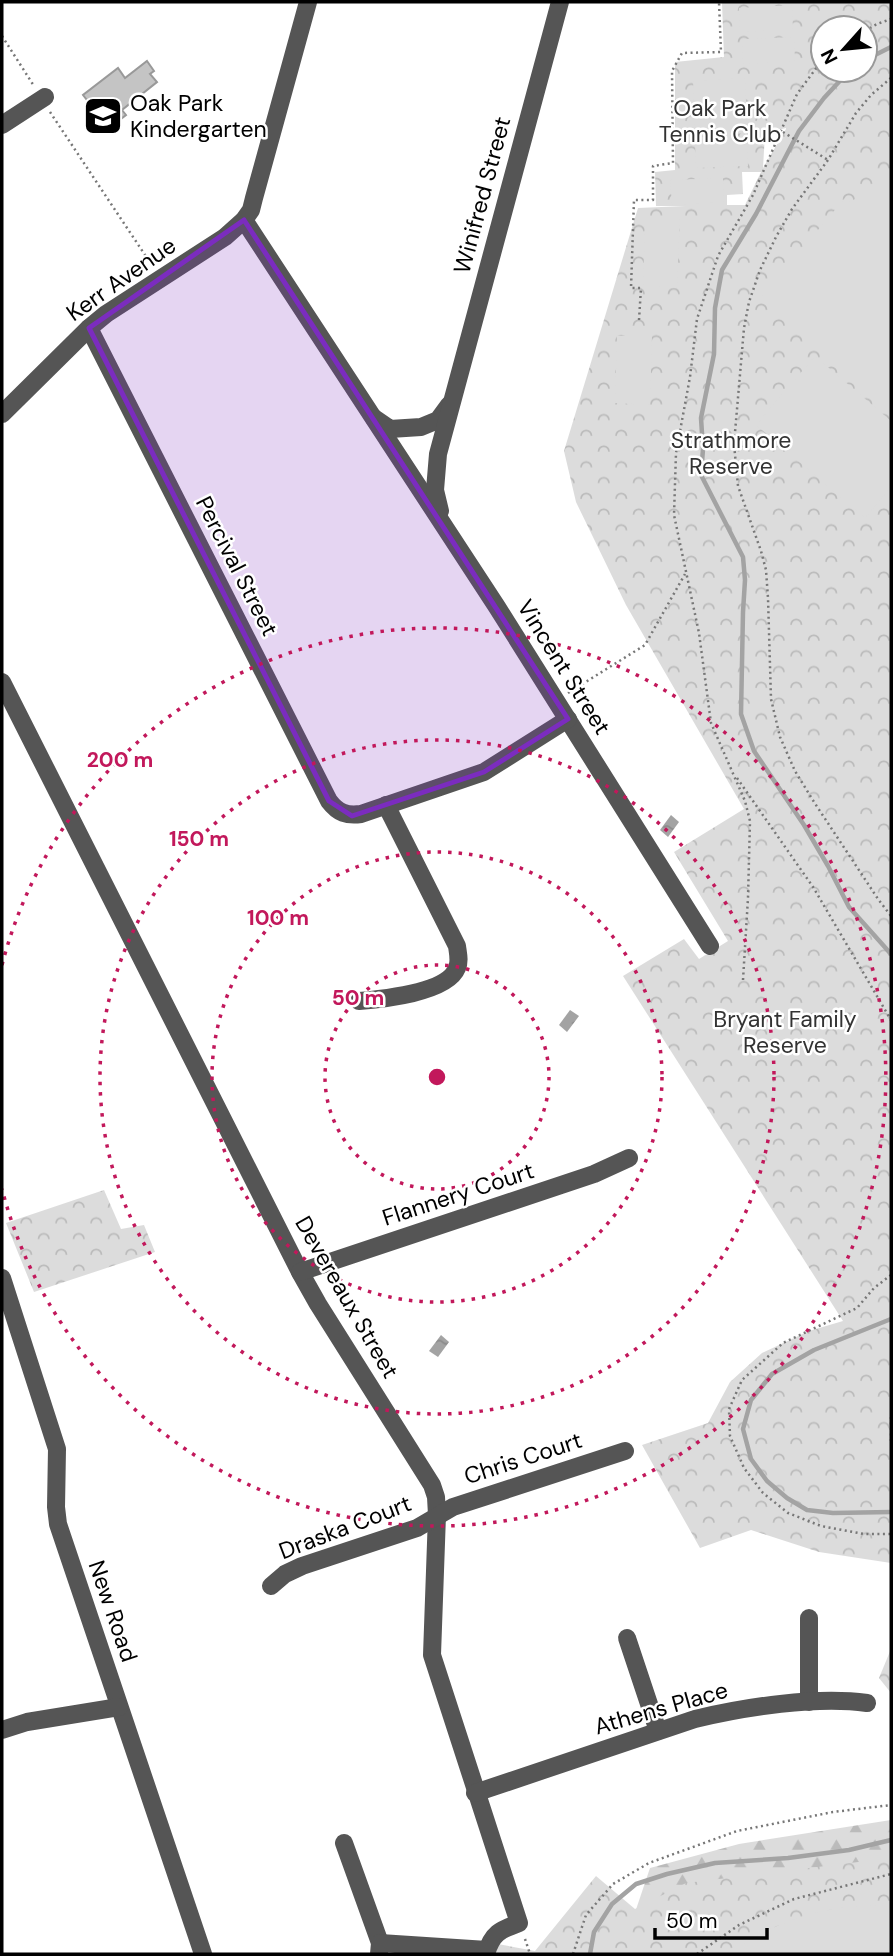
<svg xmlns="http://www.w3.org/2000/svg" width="893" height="1956" font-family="'DM Sans',sans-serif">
<defs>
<pattern id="forest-firs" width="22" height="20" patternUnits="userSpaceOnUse" patternTransform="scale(1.75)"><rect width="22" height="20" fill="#dcdcdc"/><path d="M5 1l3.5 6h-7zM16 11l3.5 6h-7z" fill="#bbb"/></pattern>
<pattern id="park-crowns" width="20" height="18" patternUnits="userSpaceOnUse" patternTransform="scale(1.75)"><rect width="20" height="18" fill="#dcdcdc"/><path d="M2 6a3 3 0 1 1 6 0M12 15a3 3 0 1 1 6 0" fill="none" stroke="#bbb"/></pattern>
<pattern id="water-ripples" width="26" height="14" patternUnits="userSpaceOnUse" patternTransform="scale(1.75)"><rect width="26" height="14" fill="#a3a3a3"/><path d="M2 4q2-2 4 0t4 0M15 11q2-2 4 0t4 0" fill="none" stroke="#8b8b8b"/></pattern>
</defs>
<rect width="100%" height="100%" fill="#fff"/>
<path fill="url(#forest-firs)" d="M891 1820V1868L660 1954H621L650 1868 739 1844Z"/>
<g fill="url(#park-crowns)" fill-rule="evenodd">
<path d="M722 2H891V1563L819 1552 751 1530 700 1548 642 1445 708 1423 730 1382 762 1353 809 1331 843 1321 623 976 684 939 699 959 728 941 674 852 744 809 626 605 576 502 564 451 638 208 685 206H656L655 172 675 170V62L724 57ZM823 28H865V70H823ZM786 128V129L763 168 765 133ZM742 172H761L745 205H727V195L743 194Z"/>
<path d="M104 1190 121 1229 144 1225 155 1252 34 1292 6 1223Z"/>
<path d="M891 1649V1693L879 1678Z"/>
<path d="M891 1858V1954H495L498 1944 535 1951 596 1876 635 1909 686 1883Z"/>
</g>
<g fill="#dcdcdc">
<path d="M792 5 793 29 740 32 739 8Z"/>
<path d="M794 37 795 61 743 64 742 39Z"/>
<path d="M745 78 746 102 694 105 693 81Z"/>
<path d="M746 109 748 133 695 136 694 111Z"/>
<path d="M747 141 748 166 696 168 695 144Z"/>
<path d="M723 178 724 202 672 205 670 180Z"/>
<path d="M891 178V407L762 296 845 198 851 202 867 190Z"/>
<path d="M645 219H680L677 288 643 286Z"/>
<path d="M617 336H652L650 405 615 403Z"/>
<path d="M815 356 891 421V487L865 518 756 425Z"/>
<path d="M878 1905 891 1908V1954H728C758 1932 797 1915 834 1909 848 1906 864 1906 878 1905Z"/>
</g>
<g fill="url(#water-ripples)">
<path d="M671 815 679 822 668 837 660 830Z"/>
<path d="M570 1010 579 1016 567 1032 559 1025Z"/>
<path d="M441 1335 449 1342 438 1357 429 1351Z"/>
</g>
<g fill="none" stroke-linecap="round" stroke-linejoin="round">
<g stroke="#a3a3a3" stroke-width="4.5">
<path d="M865 60 891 47"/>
<path d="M850 70 824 98 799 131 756 214 722 270 715 308 714 354 701 418 703 449 701 475 743 557 745 580 743 612 741 714 754 751 804 825 828 866 849 907 891 954"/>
<path d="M891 1319 814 1350 772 1374 751 1400 743 1429 751 1459 767 1481 787 1498 807 1510 833 1513 891 1512"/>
<path d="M590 1954 594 1932 612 1904 636 1884 667 1874 715 1863 788 1858 849 1850 891 1840"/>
</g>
</g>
<path fill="#c4c4c4" stroke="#999" stroke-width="2" d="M147 61 154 71 150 74 157 82 122 110 126 115 109 128 83 95 118 68 125 78Z"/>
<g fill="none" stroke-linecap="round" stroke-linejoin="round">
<g stroke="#777" stroke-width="2.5" stroke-dasharray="2 3.5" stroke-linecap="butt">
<path d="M865 31 877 24 891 19"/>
<path d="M2 36 34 86"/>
<path d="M891 78 871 95 856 113 828 160 792 209 776 237 760 270 749 302 744 328 734 444 738 486 761 551 766 570 768 598 771 699 780 737 795 771 814 802 878 899 891 916"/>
<path d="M50 112 151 264"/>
<path d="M783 132 828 160"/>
<path d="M639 320 641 288H631L634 200H653V166L673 163 672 71 682 53 721 52 719 2"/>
<path d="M568 693 645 645 685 574"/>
<path d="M737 778 813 887 891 1020"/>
<path d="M743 980 748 898 750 821 745 801 711 723 699 633 674 515 676 453 690 377 697 319 718 256 753 195 797 94 823 59"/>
<path d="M891 1275 874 1288 857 1308 783 1343 742 1380 729 1409 730 1436 744 1468 763 1493 788 1513 821 1526 864 1534H891"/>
<path d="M891 1417V1441"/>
<path d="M525 1939 530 1954"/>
<path d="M573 1954 586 1915 613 1884 649 1863 737 1831 833 1812 891 1805"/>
<path d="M697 1954 739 1925 794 1899 891 1874"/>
</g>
<g stroke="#555" stroke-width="18">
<path d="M2 125 45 97"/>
<path d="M244 220 497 607 710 946"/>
<path d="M89 328 329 801C338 813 347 816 361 814L484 772 568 719"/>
<path d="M2 414 89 328 106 314 225 237 244 220 251 210 254 198 308 2"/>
<path d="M374 418 390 429 421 427 438 420 449 405"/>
<path d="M440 511 435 490 438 454 560 2"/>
<path d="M2 682 300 1272 318 1304 432 1485 436 1497 437 1515 432 1655 519 1923C500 1930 492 1933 486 1954"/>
<path d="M359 1001C381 999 447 993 457 968 460 961 458 954 457 946L386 805"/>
<path d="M300 1272 594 1174 629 1158"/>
<path d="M2 1278 57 1449 56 1507 58 1524 203 1954"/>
<path d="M271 1586 285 1574 302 1566 417 1528 453 1507 625 1451"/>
<path d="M809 1618V1702"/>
<path d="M627 1638 658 1731"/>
<path d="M2 1730 27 1722 119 1707"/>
<path d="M475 1793 695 1719C745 1707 816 1696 867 1703"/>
<path d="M344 1843 380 1943 379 1954"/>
<path d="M380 1943 487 1950"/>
</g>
</g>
<path fill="#7b2cbf" fill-opacity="0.2" stroke="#7b2cbf" stroke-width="5" stroke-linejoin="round" d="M244 220 568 719 484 772 352 816 329 801 89 328Z"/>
<g fill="none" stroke="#c2185b" stroke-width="3.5" stroke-dasharray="3.5 7">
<circle cx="437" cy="1077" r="112"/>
<circle cx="437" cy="1077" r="225"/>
<circle cx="437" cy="1077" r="337"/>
<path d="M2 965A449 449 0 1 1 2 1189"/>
</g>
<defs>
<g id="school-square" transform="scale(2.0125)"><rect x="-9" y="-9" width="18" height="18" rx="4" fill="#000" stroke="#fff"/><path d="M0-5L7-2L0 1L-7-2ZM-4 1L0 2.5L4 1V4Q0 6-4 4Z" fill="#fff"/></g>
</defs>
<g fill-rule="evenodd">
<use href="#school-square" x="103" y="116"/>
</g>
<g text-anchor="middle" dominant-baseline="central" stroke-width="5" stroke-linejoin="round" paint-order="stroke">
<g font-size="23" fill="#000" stroke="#fff" text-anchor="start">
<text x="130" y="103">Oak Park<tspan x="130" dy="26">Kindergarten</tspan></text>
</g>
<g font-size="23" fill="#333" stroke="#fff">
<text x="720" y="108">Oak Park<tspan x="720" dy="26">Tennis Club</tspan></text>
<text x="731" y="440">Strathmore<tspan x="731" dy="26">Reserve</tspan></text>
<text x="785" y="1019">Bryant Family<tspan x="785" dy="26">Reserve</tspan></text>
</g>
<g font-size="23" fill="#000" stroke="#fff">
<text transform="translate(482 195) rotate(-75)">Winifred Street</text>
<text transform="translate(121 279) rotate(-35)">Kerr Avenue</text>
<text transform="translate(237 566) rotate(63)">Percival Street</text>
<text transform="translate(564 667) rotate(58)">Vincent Street</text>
<text transform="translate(458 1194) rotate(-18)">Flannery Court</text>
<text transform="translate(347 1297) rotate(60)">Devereaux Street</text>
<text transform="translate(523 1458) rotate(-18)">Chris Court</text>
<text transform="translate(345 1527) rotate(-21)">Draska Court</text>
<text transform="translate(113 1611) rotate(71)">New Road</text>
<text transform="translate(661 1708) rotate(-16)">Athens Place</text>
</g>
</g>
<circle cx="437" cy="1077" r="10" fill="#c2185b" stroke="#fff" stroke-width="3.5"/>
<g font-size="21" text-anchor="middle" font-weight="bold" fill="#c2185b" stroke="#fff" stroke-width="5" stroke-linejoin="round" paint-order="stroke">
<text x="120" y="767">200 m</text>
<text x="199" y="846">150 m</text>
<text x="278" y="925">100 m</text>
<text x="358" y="1005">50 m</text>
</g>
<rect width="893" height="1956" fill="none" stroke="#000000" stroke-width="7"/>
<g transform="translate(844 49) rotate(243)"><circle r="33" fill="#ffffff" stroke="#999999" stroke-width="2"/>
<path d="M0-5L12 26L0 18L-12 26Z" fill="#000000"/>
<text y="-10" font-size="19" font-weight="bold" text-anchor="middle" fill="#000000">N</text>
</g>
<path d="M655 1928v10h112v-10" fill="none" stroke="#000000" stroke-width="3.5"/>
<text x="666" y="1928" font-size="21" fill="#000000" stroke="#ffffff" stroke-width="5" paint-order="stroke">50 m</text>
</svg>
